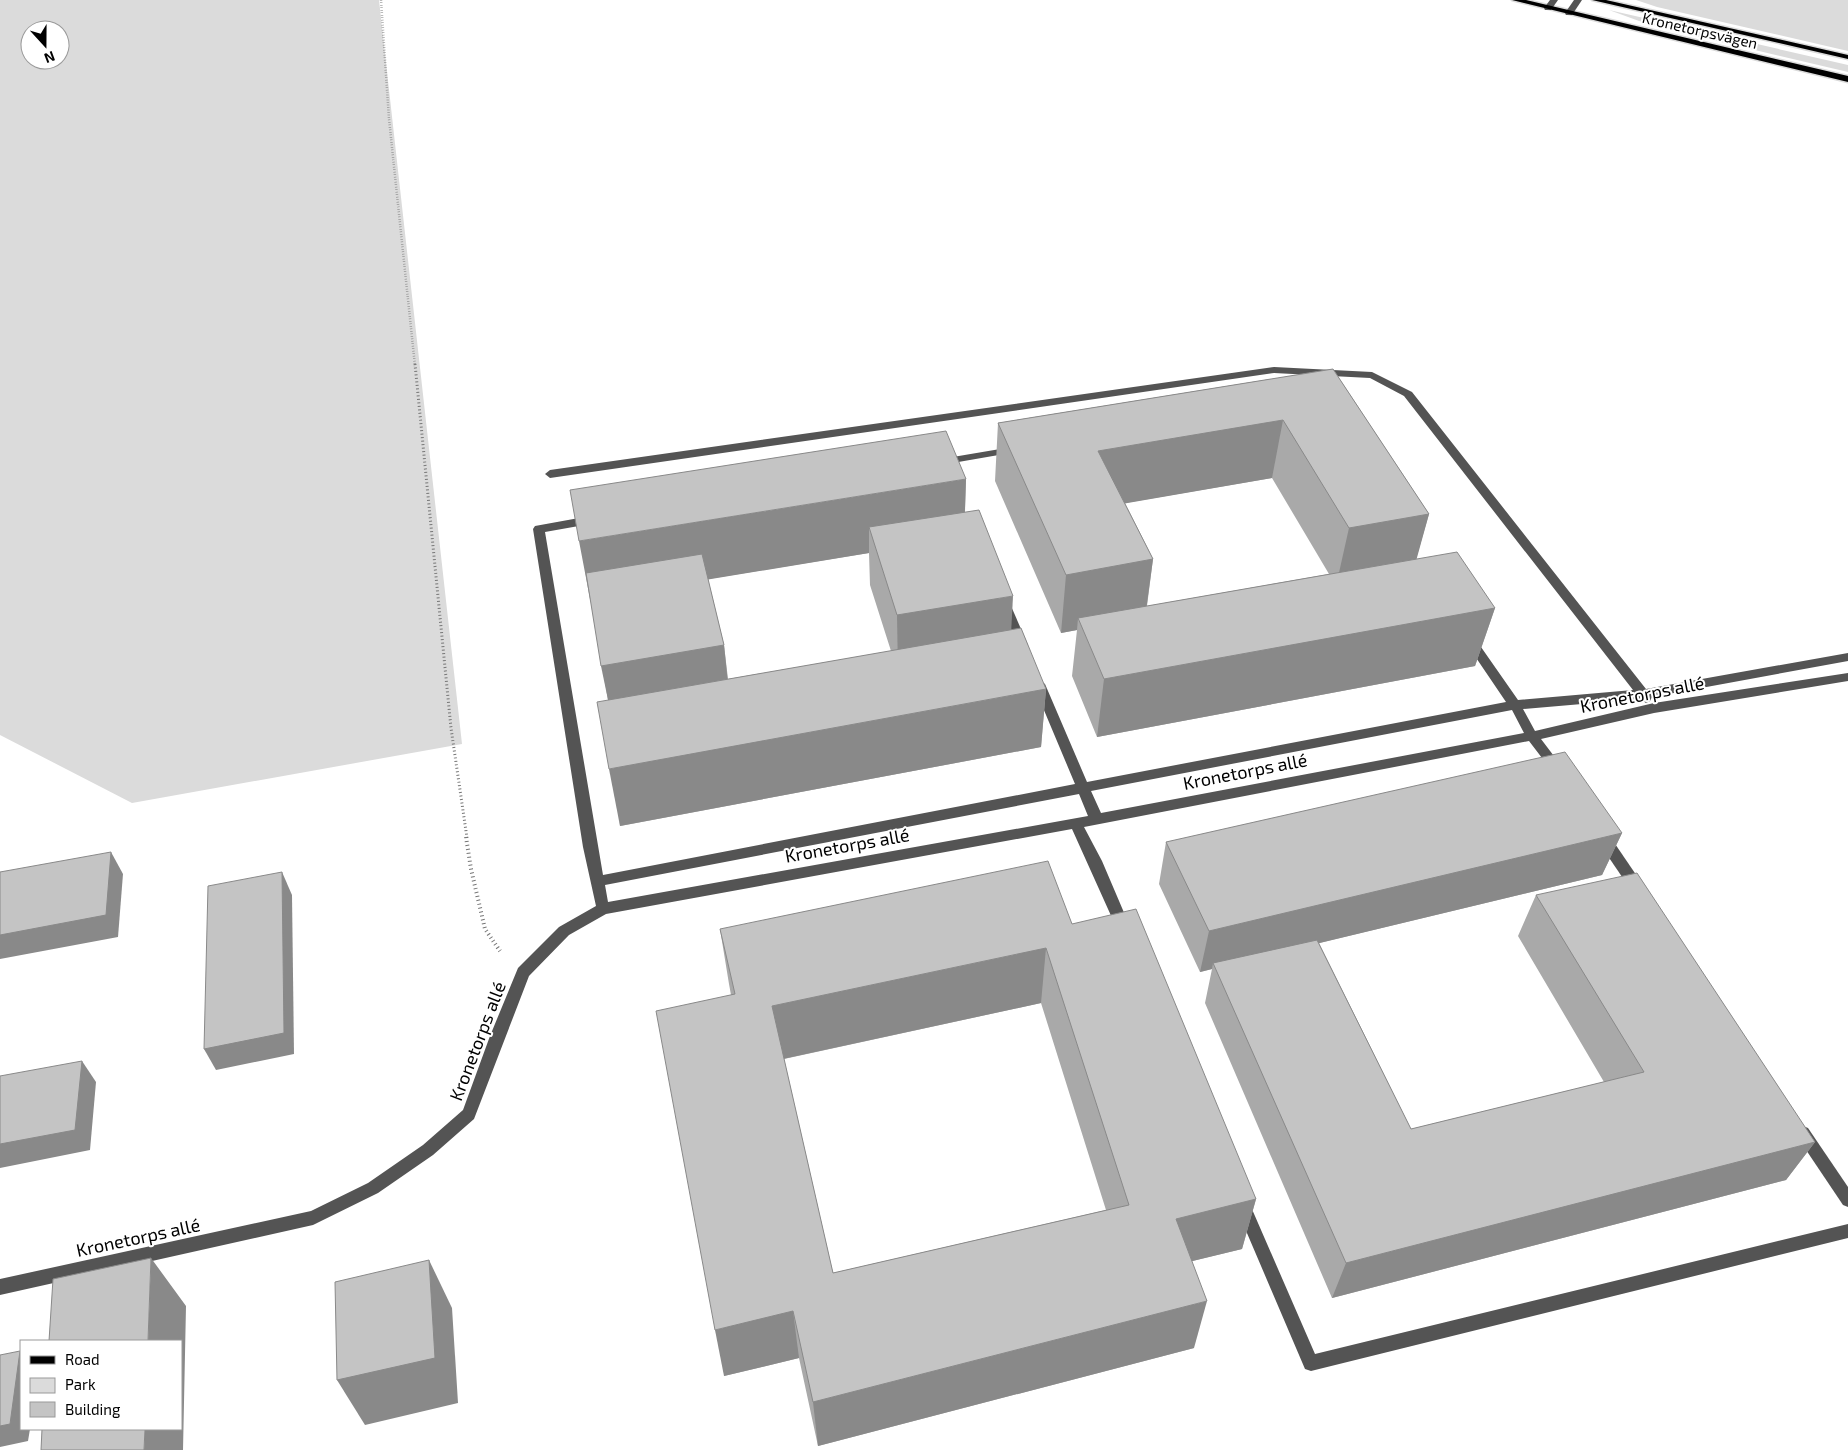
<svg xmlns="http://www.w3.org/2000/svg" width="1848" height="1450" font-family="'Exo 2',sans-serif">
<rect width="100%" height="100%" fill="#fff"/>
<g fill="#dbdbdb" fill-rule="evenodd">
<path d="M0 0H379L462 744 132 803 0 735ZM30 30H60V60H30Z"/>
<path d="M1636 0H1848V51L1657 7Z"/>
<path d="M1609 10 1848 65V72L1679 32 1639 21Z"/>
</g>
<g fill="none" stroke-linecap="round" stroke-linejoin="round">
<g stroke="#dbdbdb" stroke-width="3">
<g id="major">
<path d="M1512 0H1526L1848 76V82Z"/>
<path d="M1592 0H1606L1848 55V59Z"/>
</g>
</g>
<path stroke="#767676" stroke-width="2.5" stroke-dasharray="0.5 2" stroke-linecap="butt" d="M381 0 389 119 415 366"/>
<path stroke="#767676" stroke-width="3" stroke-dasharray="1 2.5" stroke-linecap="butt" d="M415 364 451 728 467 838"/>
<path stroke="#767676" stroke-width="4" stroke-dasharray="1 3" stroke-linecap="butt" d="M466 837 471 869 485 929 500 951"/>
<g fill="#545454" fill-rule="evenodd">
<path d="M1550 0H1558L1551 10H1545L1544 8Z"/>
<path d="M1574 0H1582L1572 15H1566L1565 13Z"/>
<path d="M1274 367 1372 372 1412 392 1646 689 1848 653V661L1652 697 1650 701 1646 703 1640 699 1523 709 1535 731 1654 703 1848 673V681L1654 713 1541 739 1563 768 1562 771H1552L1529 741 1084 827 1102 861 1131 929 1129 933 1124 935 1119 933 1117 929 1072 829 606 914 569 935 529 976 474 1119 433 1155 378 1193 313 1225 0 1295V1279L311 1211 368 1183 423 1145 463 1110 490 1036 518 968 559 927 596 906 583 847 533 529 535 526 590 516 596 520 590 524 545 532 603 875 1075 784 1033 684 1039 680 1045 684 1087 782 1506 702 1464 640 1470 636 1474 637 1518 700 1633 690 1404 396 1370 378 1274 373 550 478 545 474 550 470ZM1512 710 1524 733 1101 813 1091 791ZM1079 794 1088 816 608 902 605 885Z"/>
<path d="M1012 447 1016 448 1017 450 1016 452 941 465 936 462 941 459Z"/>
<path d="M1005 602 1011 606 1028 645 1026 648H1018L1016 645 999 606Z"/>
<path d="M1604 834 1609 835 1643 885 1645 889 1643 893 1638 894 1633 893 1599 843 1597 839 1599 835Z"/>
<path d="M1803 1126 1808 1128 1848 1187V1207L1843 1205 1798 1138 1795 1133 1798 1128Z"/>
<path d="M1243 1198 1248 1200 1315 1354 1848 1224V1238L1311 1371 1305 1369 1235 1205 1238 1200Z"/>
</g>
<use href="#major" fill="#000" fill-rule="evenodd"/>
</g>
<g fill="#a9a9a9" fill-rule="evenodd">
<path d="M1333 369 1429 514 1416 559 1495 608 1475 666 1097 737 1072 676 1077 630 1061 633 995 481 998 423ZM1272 478 1329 574 1147 606 1153 559 1125 503Z"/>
<path d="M966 479 965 512 1011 630 1046 689 1041 747 620 826 608 700 590 597ZM869 553 870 585 891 651 728 679 724 645 708 579Z"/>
<path d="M1622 833 1602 875 1319 943 1411 1129 1604 1082 1518 936 1536 895 1815 1142 1786 1180 1332 1298 1205 1003 1212 969 1200 972 1159 884 1166 842Z"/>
<path d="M1072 924 1256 1199 1242 1249 1192 1261 1194 1348 818 1446 799 1358 724 1376 731 995 729 984 720 929ZM1041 1003 1106 1210 833 1273 784 1059Z"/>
</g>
<g fill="#898989">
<path d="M1283 420 1272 478 1093 509 1098 451Z"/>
<path d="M966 479 964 537 869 527V553L590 599 579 541Z"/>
<path d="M1429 514 1413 572 1336 586 1349 528Z"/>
<path d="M1153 559 1145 618H1078L1077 630 1061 633 1066 575Z"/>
<path d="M1013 596 1010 654 898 673 897 615Z"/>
<path d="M1495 608 1475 666 1097 737 1104 679Z"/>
<path d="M724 645 730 703 613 724 601 666Z"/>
<path d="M1046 689 1041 747 620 826 609 769Z"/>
<path d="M1622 833 1602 875 1216 968 1213 963 1212 969 1200 972 1209 931Z"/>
<path d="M111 852 123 874 118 937 0 959V935Z"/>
<path d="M282 872 292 895 294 1054 216 1070 204 1049Z"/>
<path d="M1046 948 1041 1003 778 1060 772 1006Z"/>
<path d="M82 1061 96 1082 90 1150 0 1168V1144Z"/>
<path d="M1815 1142 1786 1180 1332 1298 1346 1263Z"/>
<path d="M1256 1199 1242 1249 1164 1268 1176 1219Z"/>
<path d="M151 1258 186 1306 183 1450H144L145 1429H181V1341H148Z"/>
<path d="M429 1260 452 1308 458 1403 365 1425 337 1380Z"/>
<path d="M1207 1301 1194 1348 818 1446 813 1402Z"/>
<path d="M793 1311 799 1358 724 1376 715 1330Z"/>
<path d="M20 1351 21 1353V1429H30L28 1441 0 1447V1426Z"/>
</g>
<g fill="#c4c4c4" stroke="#898989" fill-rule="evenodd">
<path d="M1333 369 1429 514 1349 528 1283 420 1098 451 1153 559 1066 575 998 423Z"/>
<path d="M946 431 966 479 579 541 570 490Z"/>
<path d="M979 510 1013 596 897 615 869 527Z"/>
<path d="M1457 552 1495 608 1104 679 1078 618Z"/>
<path d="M702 554 724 645 601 666 586 573Z"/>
<path d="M1021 628 1046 689 609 769 597 702Z"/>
<path d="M1565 752 1622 833 1209 931 1166 842Z"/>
<path d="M111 852 106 915 0 935V872Z"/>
<path d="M1048 861 1072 924 1136 909 1256 1199 1176 1219 1207 1301 813 1402 793 1311 715 1330 656 1011 735 994 720 929ZM1046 948 1129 1205 833 1273 772 1006Z"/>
<path d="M282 872 284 1033 204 1049 208 886Z"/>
<path d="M1637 873 1815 1142 1346 1263 1213 963 1317 940 1411 1129 1644 1072 1536 895Z"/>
<path d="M82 1061 75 1130 0 1144V1076Z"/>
<path d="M151 1258 148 1341H49L53 1279Z"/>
<path d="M429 1260 435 1358 337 1380 335 1282Z"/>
<path d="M20 1351 10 1424 0 1426V1355Z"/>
<path d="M42 1429H145L144 1450H41Z"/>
</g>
<g text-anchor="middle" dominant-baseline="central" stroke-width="4" stroke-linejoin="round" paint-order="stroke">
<g font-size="15" fill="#000" stroke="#fff">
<text transform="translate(1700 30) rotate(13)">Kronetorpsvägen</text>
</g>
<g font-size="18" fill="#000" stroke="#fff">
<text transform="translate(1642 694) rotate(-11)">Kronetorps allé</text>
<text transform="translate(1245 771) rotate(-11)">Kronetorps allé</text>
<text transform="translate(847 845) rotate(-10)">Kronetorps allé</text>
<text transform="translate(477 1041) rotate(-69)">Kronetorps allé</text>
<text transform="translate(138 1237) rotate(-12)">Kronetorps allé</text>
</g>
</g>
<rect x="20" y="1340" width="162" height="90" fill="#ffffff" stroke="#999999"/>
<rect x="30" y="1356" width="25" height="8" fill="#000000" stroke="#999999"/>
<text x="65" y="1365" font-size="15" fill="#000000">Road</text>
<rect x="30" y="1378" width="25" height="15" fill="#dbdbdb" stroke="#999999"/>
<text x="65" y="1390" font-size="15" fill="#000000">Park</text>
<rect x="30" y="1402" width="25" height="15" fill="#c4c4c4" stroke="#999999"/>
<text x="65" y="1415" font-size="15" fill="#000000">Building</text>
<g transform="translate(45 45) rotate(159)"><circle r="24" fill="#ffffff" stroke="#999999"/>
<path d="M0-4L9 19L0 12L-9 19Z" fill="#000000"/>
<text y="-8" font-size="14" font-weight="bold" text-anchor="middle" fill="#000000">N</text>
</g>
</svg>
